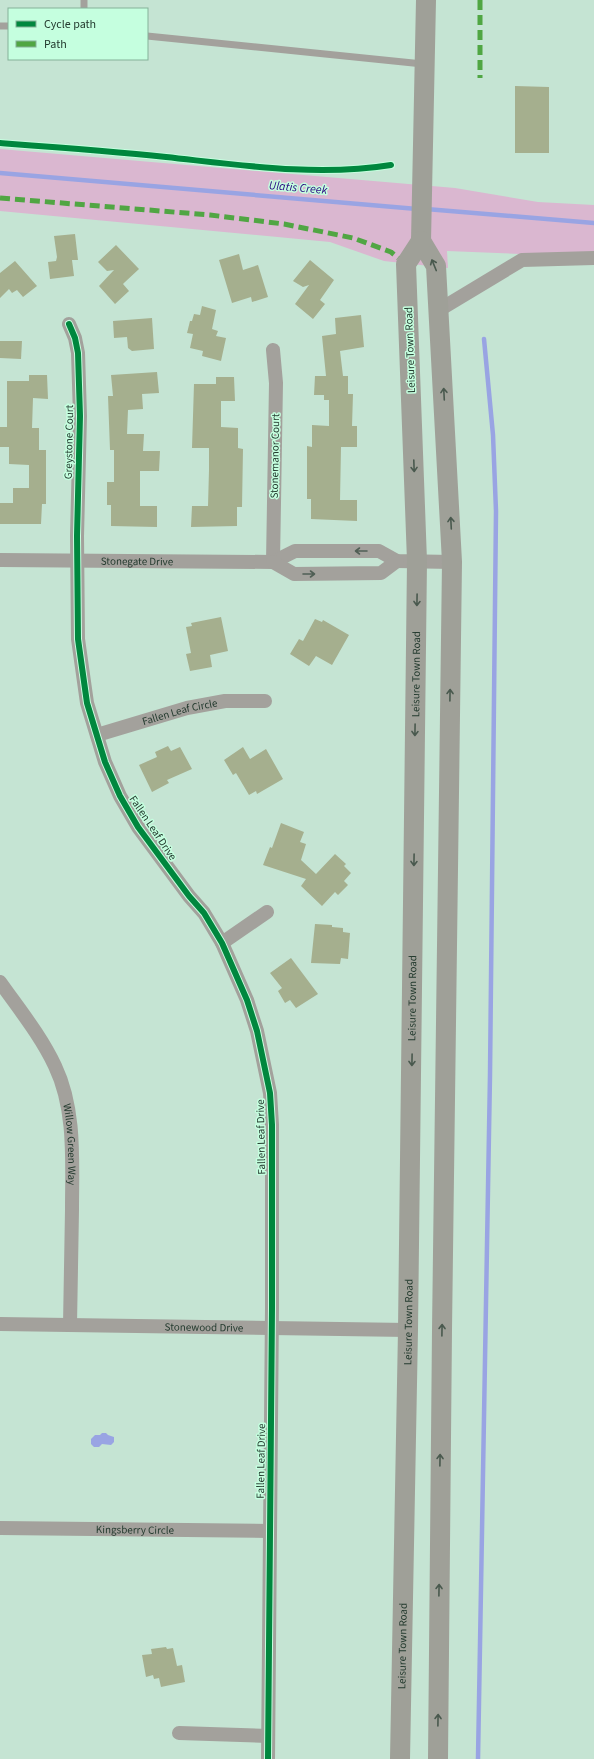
<svg xmlns="http://www.w3.org/2000/svg" width="594" height="1759" font-family="'Source Sans 3',sans-serif">
<rect width="100%" height="100%" fill="#c5e4d3"/>
<path fill="#dab7d0" d="M0 149 455 188 538 202 594 205V257L447 251 448 268 384 261 330 242 0 211Z"/>
<path fill="#99a4e3" d="M102 1433H106L108 1435 114 1437V1442L111 1445 102 1444 99 1447H94L91 1444V1439L95 1435H100Z"/>
<g fill="none" stroke-linecap="round" stroke-linejoin="round">
<g stroke="#99a4e3" stroke-width="4.5">
<path d="M0 173 417 209"/>
<path d="M426 209 594 223"/>
<path d="M478 1759 490 1075 496 511 493 435 484 339"/>
</g>
</g>
<g fill="#a5af8e">
<path d="M515 86 549 87V153H515Z"/>
<path d="M75 234 78 260H72L74 276 50 279 48 262 56 261 57 257 54 236Z"/>
<path d="M116 245 139 269 125 282 123 284 129 291 115 304 99 286 114 270 107 271 98 262Z"/>
<path d="M239 254 243 270 258 265 268 297 252 302 251 297 232 303 219 260Z"/>
<path d="M310 260 334 280 320 300 325 304 313 319 295 304 309 285 303 287 293 281Z"/>
<path d="M15 261 37 286 23 297 17 290 12 293 9 289 0 298V273Z"/>
<path d="M202 306 216 310 212 329 218 331 216 336 226 338 221 361 202 356 203 351 190 348 193 334 187 333 190 321H192L194 314 200 315Z"/>
<path d="M361 315 364 347 340 351 343 376H348V394H353L352 426H357V447H341L340 500H357V521L311 519V499H307V446L312 447V425L329 426V400H324V395H314L315 376H326L322 336 336 334 335 318Z"/>
<path d="M152 318 154 349 132 351 128 348 127 337 114 338 113 321Z"/>
<path d="M0 341H22L21 359 0 358Z"/>
<path d="M157 372 159 393 142 394 143 409 128 410 127 434H144L143 451H160L159 471H140V506H157V527L111 526V505H107V482H114V450H110L108 396H113L111 375Z"/>
<path d="M29 375H47L48 399 33 398 32 428H39V450H46V504H42L41 524H0V503H13V488H29V465L9 464V447H0V427H7V381H29Z"/>
<path d="M216 377H234L235 401H221V427L238 428V448L243 449 242 507H237V526L191 527 192 506H208L209 470V448H192L194 384H216Z"/>
<path d="M221 617 228 651 210 655 212 667 190 671 186 654 191 653 186 627 192 626 191 623Z"/>
<path d="M315 619 322 622 323 620 349 635 332 665 316 656 309 666 290 654 299 639 303 641Z"/>
<path d="M168 746 171 751 180 747 192 769 167 780 169 783 152 792 139 765 157 757 155 752Z"/>
<path d="M243 747 250 759 266 749 283 779 257 794 256 791 249 795 236 773 233 775 224 760Z"/>
<path d="M281 823 304 832 300 842 306 844 301 860 316 874 335 854 346 864 344 866 351 873 344 881 348 885 338 895 335 892 322 906 301 886 306 879 263 865 270 847 272 848Z"/>
<path d="M315 924 332 925V927L343 928V932L350 933 348 959 341 958 340 964 311 963Z"/>
<path d="M291 958 318 994 296 1008 290 1000 285 1003 278 991 282 988 270 973Z"/>
<path d="M166 1647 167 1649 173 1648 177 1666 182 1665 185 1682 161 1687 159 1678 154 1679 153 1675 146 1677 142 1655 152 1654 151 1649Z"/>
</g>
<g fill="none" stroke-linecap="round" stroke-linejoin="round">
<g stroke="#a3a19c" stroke-width="7">
<path d="M84 9V0"/>
<path d="M0 26H9"/>
<path d="M147 36 423 64"/>
</g>
<g stroke="#a3a19c" stroke-width="14">
<path d="M439 310 522 260 594 258"/>
<path d="M69 324 75 338 78 353 80 416 77 536 78 639 87 703 105 762 120 796 138 827 189 896 204 913 222 943 247 1000 257 1031 270 1093 272 1125V1308L268 1759"/>
<path d="M273 350 276 383 273 562"/>
<path id="s1" d="M0 560 273 562 295 551H379L397 561 452 562"/>
<path d="M273 562 294 574 381 573 397 561"/>
<path id="s2" d="M97 735 187 708 225 701H265"/>
<path d="M222 943 267 912"/>
<path id="s3" d="M0 982C19 1009 41 1036 55 1066 76 1110 72 1162 72 1210 71 1248 71 1287 70 1325"/>
<path id="s4" d="M0 1324 408 1330"/>
<path id="s5" d="M0 1528 270 1531"/>
<path d="M179 1733 268 1736"/>
</g>
<g stroke="#9fa098" stroke-width="20">
<path d="M426 0 421 241 436 266 452 562 442 1330 438 1759"/>
<path id="s6" d="M400 1759 408 1330 417 561 406 264 421 241"/>
</g>
<g stroke="#50a643" stroke-width="5" stroke-dasharray="10 5" stroke-linecap="butt">
<path d="M480 0V78"/>
<path d="M0 198 210 215 284 224 353 238 391 252 398 258"/>
</g>
<g stroke="#c5ffdf" stroke-width="8">
<g id="cycleway">
<path d="M0 143C55 147 111 151 166 157 240 165 317 177 391 165"/>
<path d="M69 324 75 338 78 353 80 416 77 536 78 639 87 703 105 762 120 796 138 827 189 896 204 913 222 943 247 1000 257 1031 270 1093 272 1125V1308L268 1759"/>
</g>
</g>
<use href="#cycleway" stroke="#00873e" stroke-width="6"/>
</g>
<defs><path id="oneway-shaft" d="M-6 0H5M1.5-3L5.5 0L1.5 3" fill="none" stroke-width="1.6" stroke-linecap="round" stroke-linejoin="round"/></defs>
<g stroke="#49594e">
<use href="#oneway-shaft" transform="translate(434 265) rotate(-112)"/>
<use href="#oneway-shaft" transform="translate(444 394) rotate(-93)"/>
<use href="#oneway-shaft" transform="translate(414 466) rotate(88)"/>
<use href="#oneway-shaft" transform="translate(451 523) rotate(-93)"/>
<use href="#oneway-shaft" transform="translate(417 600) rotate(91)"/>
<use href="#oneway-shaft" transform="translate(450 695) rotate(-89)"/>
<use href="#oneway-shaft" transform="translate(415 730) rotate(91)"/>
<use href="#oneway-shaft" transform="translate(414 860) rotate(91)"/>
<use href="#oneway-shaft" transform="translate(412 1060) rotate(91)"/>
<use href="#oneway-shaft" transform="translate(442 1330) rotate(-89)"/>
<use href="#oneway-shaft" transform="translate(440 1460) rotate(-89)"/>
<use href="#oneway-shaft" transform="translate(439 1590) rotate(-89)"/>
<use href="#oneway-shaft" transform="translate(438 1720) rotate(-89)"/>
</g>
<g stroke="#505f55">
<use href="#oneway-shaft" transform="translate(361 551) rotate(180)"/>
<use href="#oneway-shaft" transform="translate(309 574)"/>
</g>
<g text-anchor="middle" dominant-baseline="central" stroke-width="3" stroke-linejoin="round" paint-order="stroke">
<g font-size="11" fill="#243b2f" stroke="#c5ffdf">
<text transform="translate(410 350) rotate(-92)">Leisure Town Road</text>
<text transform="translate(69 442) rotate(-89)">Greystone Court</text>
<text transform="translate(275 456) rotate(-89)">Stonemanor Court</text>
<text stroke="none"><textPath href="#s1" startOffset="137">Stonegate Drive</textPath></text>
<text stroke="none"><textPath href="#s6" startOffset="1085">Leisure Town Road</textPath></text>
<text stroke="none"><textPath href="#s2" startOffset="86">Fallen Leaf Circle</textPath></text>
<text transform="translate(153 828) rotate(56)">Fallen Leaf Drive</text>
<text stroke="none"><textPath href="#s6" startOffset="761">Leisure Town Road</textPath></text>
<text transform="translate(261 1137) rotate(-91)">Fallen Leaf Drive</text>
<text stroke="none"><textPath href="#s3" startOffset="181">Willow Green Way</textPath></text>
<text stroke="none"><textPath href="#s6" startOffset="437">Leisure Town Road</textPath></text>
<text stroke="none"><textPath href="#s4" startOffset="204">Stonewood Drive</textPath></text>
<text transform="translate(261 1461) rotate(-89)">Fallen Leaf Drive</text>
<text stroke="none"><textPath href="#s5" startOffset="135">Kingsberry Circle</textPath></text>
<text stroke="none"><textPath href="#s6" startOffset="113">Leisure Town Road</textPath></text>
</g>
<g font-size="12" font-style="italic" fill="#280780" stroke="#c5ffdf">
<text transform="translate(298 188) rotate(5)">Ulatis Creek</text>
</g>
</g>
<rect x="8" y="8" width="140" height="52" fill="#c5ffdf" stroke="#85b199"/>
<rect x="16" y="21" width="20" height="6" fill="#00873e" stroke="#85b199"/>
<text x="44" y="28" font-size="12" fill="#243b2f">Cycle path</text>
<rect x="16" y="41" width="20" height="6" fill="#50a643" stroke="#85b199"/>
<text x="44" y="48" font-size="12" fill="#243b2f">Path</text>
</svg>
